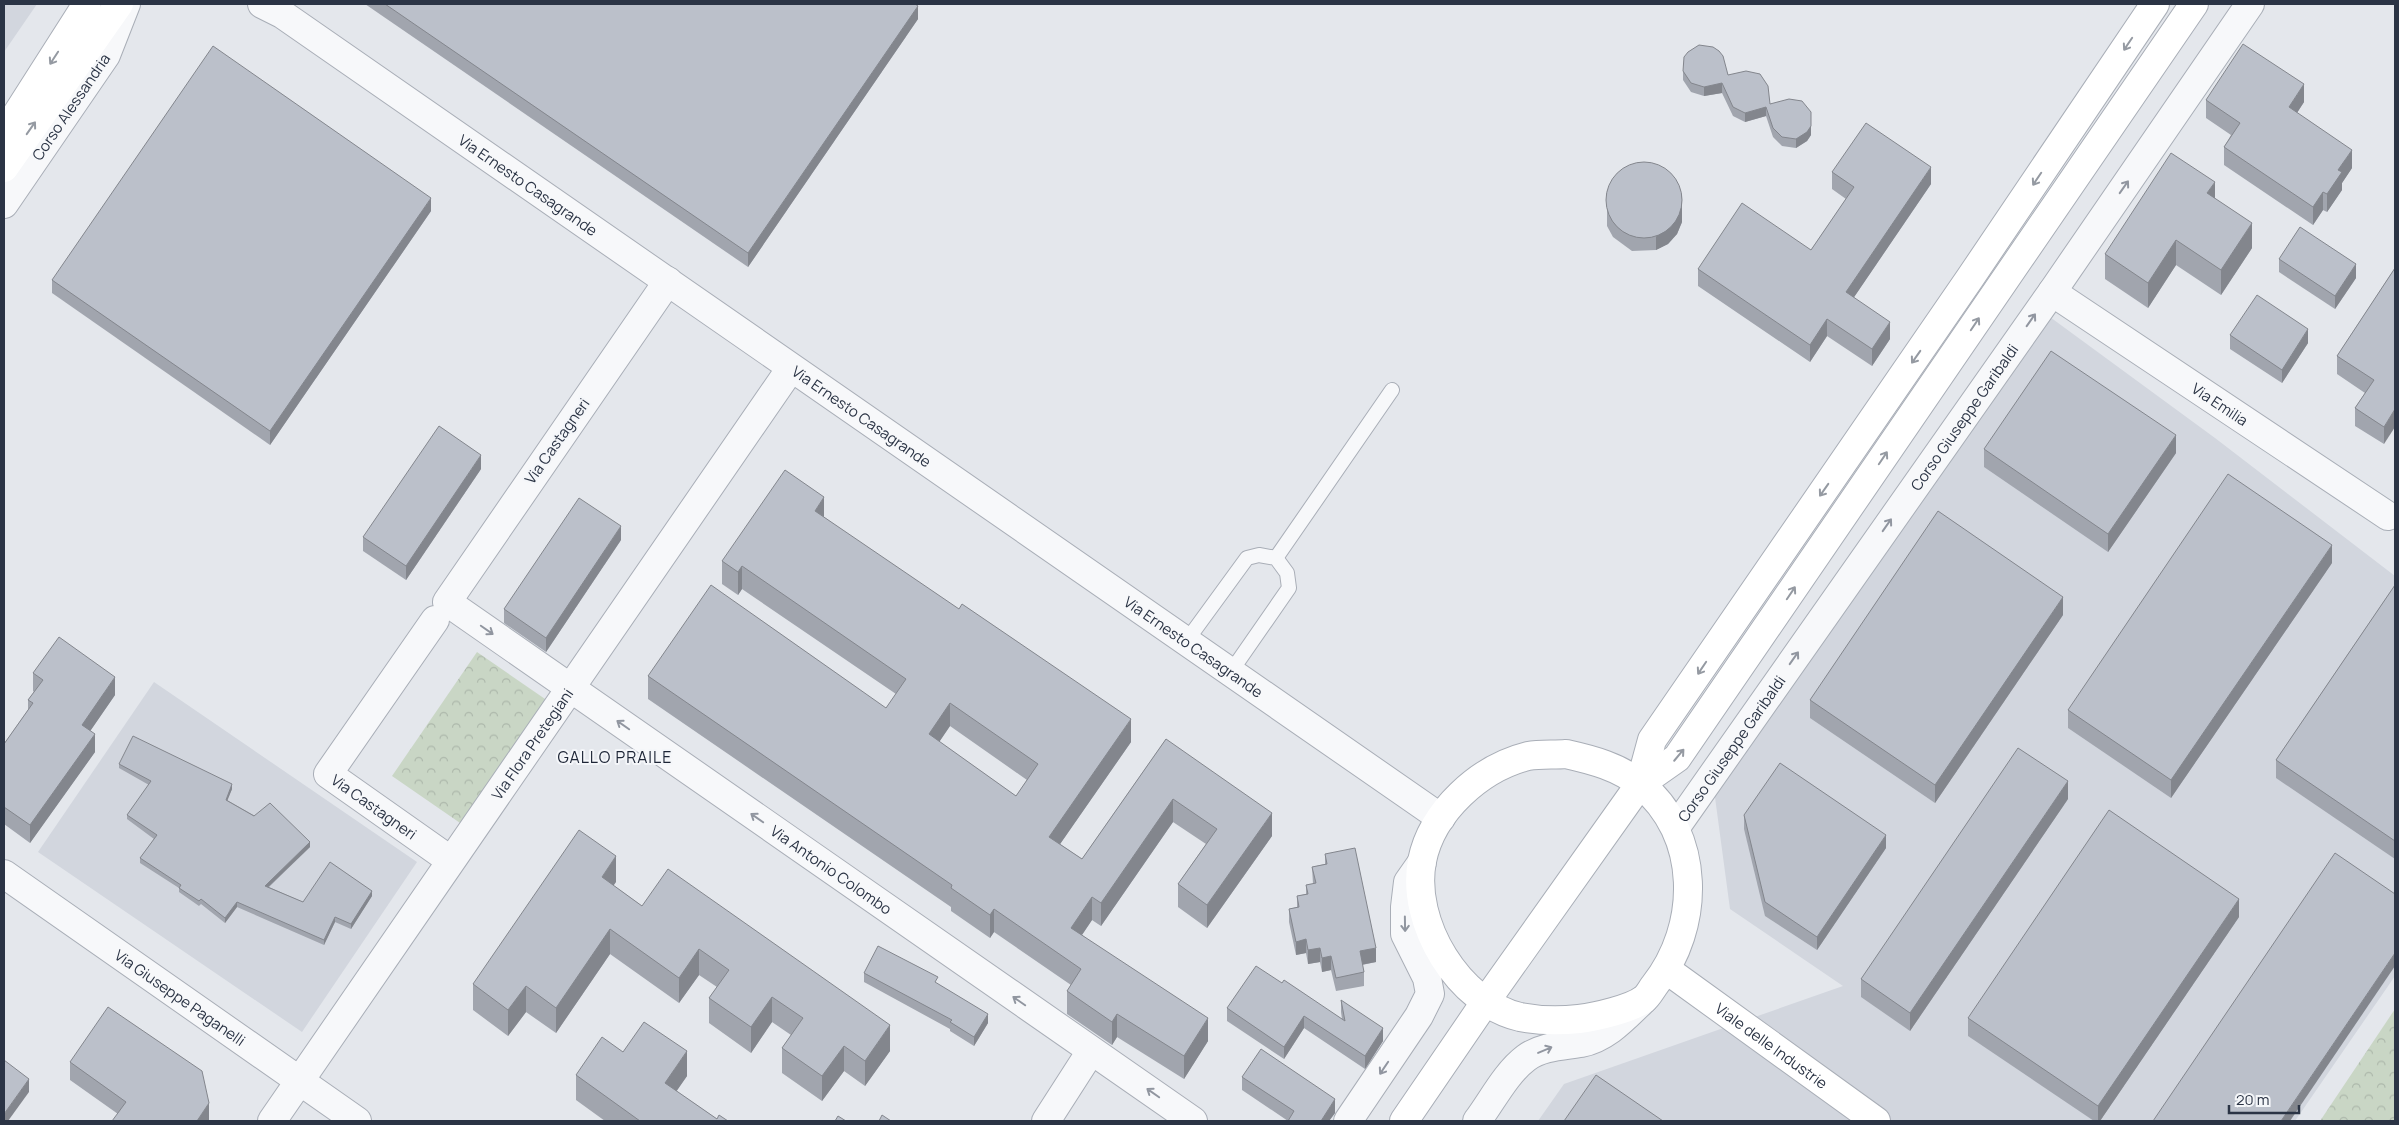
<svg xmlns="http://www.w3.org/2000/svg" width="2399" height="1125" font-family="Manrope,sans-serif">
<defs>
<pattern id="forest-crowns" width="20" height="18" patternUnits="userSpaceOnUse" patternTransform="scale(1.25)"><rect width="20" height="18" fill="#c9d6c5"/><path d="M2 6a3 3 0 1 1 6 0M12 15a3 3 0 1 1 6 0" fill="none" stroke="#adb8ab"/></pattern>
</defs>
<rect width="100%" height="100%" fill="#e4e7ec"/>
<g fill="#d2d6de">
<path d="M4 4H37L4 52Z"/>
<path d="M2039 309 2215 438 2395 576V976L2295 1121H1538L1564 1084 1843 986 1730 909 1712 775Z"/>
<path d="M154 682 417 862 302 1032 38 852Z"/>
</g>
<g fill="url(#forest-crowns)">
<path d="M477 652 548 701 463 825 392 776Z"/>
<path d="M2395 1009V1121H2320Z"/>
</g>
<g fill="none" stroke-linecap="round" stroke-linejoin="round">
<g stroke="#a9aeb7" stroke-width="16">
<g id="lane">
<path d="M1276 558 1392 390"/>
<path d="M1185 643 1247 558 1259 555 1276 558 1287 573 1289 588 1230 673"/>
</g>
</g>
<g stroke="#a9aeb7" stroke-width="30">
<g id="street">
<path id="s1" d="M262 4 282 14 1441 818"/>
<path id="s2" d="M4 204 106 55 126 4"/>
<path id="s3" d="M668 281 447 602 1193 1121"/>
<path id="s4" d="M2052 292 2388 516"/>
<path id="s5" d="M435 620 328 774 450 860"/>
<path id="s6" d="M1676 827 2052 292 2250 4"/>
<path id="s7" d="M4 874 357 1121"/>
<path id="s8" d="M272 1121 791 368"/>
<path d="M1046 1121 1091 1051"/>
<path d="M1348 1121 1419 1016 1430 994 1427 978 1405 934V907L1408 882 1422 862"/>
<path d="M1477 1121C1492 1101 1506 1073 1526 1058 1542 1046 1563 1046 1581 1043 1607 1038 1625 1017 1643 1000"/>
</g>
</g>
<g stroke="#a9aeb7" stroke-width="30">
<g id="secondary">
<path d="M4 134 87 4"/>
<path d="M4 168 119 4"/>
<path d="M1566 754C1593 760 1619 767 1640 784 1702 834 1701 927 1654 986 1651 990 1648 996 1644 999 1631 1009 1595 1017 1579 1019 1560 1021 1540 1021 1520 1017 1459 1003 1410 923 1422 861 1432 811 1480 768 1528 756 1540 754 1554 755 1566 754Z"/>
<path d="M1640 784 1677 758 2194 4"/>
<path id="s9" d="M1667 970 1876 1121"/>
<path d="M1404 1121 1486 1001 1640 784 1652 740 1970 278 2155 4"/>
</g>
</g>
<use href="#lane" stroke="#f7f8fa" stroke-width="14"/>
<use href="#street" stroke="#f7f8fa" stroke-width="28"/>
<use href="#secondary" stroke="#fff" stroke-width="28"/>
</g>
<g fill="#a1a5ae" fill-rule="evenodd">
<path d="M365 4H915L918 19 748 267Z"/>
<path d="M1683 71 1728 75 1770 104 1811 112V135L1807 141 1796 148 1782 146 1773 137 1766 116 1745 122 1733 116 1722 93 1704 96 1691 92 1683 80Z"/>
<path d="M2206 100 2304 102 2297 113 2352 168 2342 183V190L2327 212 2323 210 2313 225 2224 165V147L2231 135 2206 118Z"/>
<path d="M1832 172 1931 184 1854 297 1890 339 1872 366 1827 336 1810 362 1698 286V269L1811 250 1846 199 1832 189Z"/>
<path d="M2215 198 2252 248 2221 295 2176 265 2148 308 2105 279V254Z"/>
<path d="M1607 202 1682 222 1677 234 1668 244 1656 250 1632 251 1613 237 1607 226Z"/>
<path d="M431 211 270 445 52 293V280Z"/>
<path d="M2279 259 2356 278 2335 309 2279 272Z"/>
<path d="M2395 268 2384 444 2355 426V408L2365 393 2337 374V356Z"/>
<path d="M2230 335 2308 343 2282 383 2230 349Z"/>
<path d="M1984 449 2176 453 2108 552 1984 467Z"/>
<path d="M481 469 406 580 363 551V537Z"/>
<path d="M824 517 1131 742 1060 844 1082 859 1166 739 1272 836 1207 928 1178 907V884L1206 844 1173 822 1101 926 1092 920 1082 935 1208 1041 1184 1079 1117 1037 1112 1045 1067 1014V991L1071 985 994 932 990 938 951 911V907L648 699V676L886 708 896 694 742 589 738 595 722 584V561ZM950 726 1027 780 1016 796 939 742Z"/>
<path d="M621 540 546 652 504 623V609Z"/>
<path d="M2332 563 2171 798 2068 728V710Z"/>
<path d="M2395 585V859L2276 778V760Z"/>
<path d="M2063 615 1935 803 1810 718V700Z"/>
<path d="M33 673 115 695 90 731 95 752 30 843 4 824V744L28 710V700L34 692 33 691Z"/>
<path d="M119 764 232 789 227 800 310 847 269 887 303 902 372 896 351 929 335 922 324 945 237 907 225 923 201 904 199 906 179 892V888L140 863V858L154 839 127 819V815L149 785 119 768Z"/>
<path d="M2068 799 1910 1031 1861 997V979Z"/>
<path d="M1744 815 1886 848 1817 950 1765 916 1744 829Z"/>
<path d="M1325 854 1376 962 1362 965 1364 972V986L1336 991 1331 970 1322 972 1320 962 1308 964 1306 953 1296 955 1289 922V909L1297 907V896L1306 894V885L1313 884 1312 867 1325 864Z"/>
<path d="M616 882 613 885 642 906 890 1051 865 1086 844 1071 822 1101 782 1073V1048L791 1035 772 1022 751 1053 709 1023V998L717 987 699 975 679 1003 610 954 556 1033 526 1012 508 1036 473 1010V984Z"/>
<path d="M2239 917 2100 1121H2094L1968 1036V1018Z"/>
<path d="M864 973 938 984 988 1023 974 1046 950 1031V1029L864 982Z"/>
<path d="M1282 983 1342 1019 1341 1012V1000L1383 1041 1365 1069 1304 1028 1284 1059 1227 1021V1008Z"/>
<path d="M623 1052 687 1076 676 1091 717 1119 728 1121H605L576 1100V1075Z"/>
<path d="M70 1062 209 1121 118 1114 70 1080Z"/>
<path d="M1242 1077 1335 1113 1329 1121H1288L1242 1090Z"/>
</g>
<g fill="#83868d">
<path d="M918 6V19L748 267V253Z"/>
<path d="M1722 83V93L1704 96V87Z"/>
<path d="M2304 84V102L2289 125V107Z"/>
<path d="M1766 107V116L1745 122V113Z"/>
<path d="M1811 126V135L1807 141 1796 148V139Z"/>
<path d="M2352 150V168L2342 183V190L2327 212V194L2338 170Z"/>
<path d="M1931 167V184L1846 309V292Z"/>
<path d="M2215 182V207L2207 193Z"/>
<path d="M2323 192V210L2313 225V207Z"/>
<path d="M1682 194V222L1677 234 1668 244 1656 250V237Z"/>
<path d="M431 198V211L270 445V431Z"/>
<path d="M2252 223V248L2221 295V270Z"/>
<path d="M2176 240V265L2148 308V283Z"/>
<path d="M2356 264V278L2335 309V296Z"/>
<path d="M1827 319V336L1810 362V345Z"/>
<path d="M1890 322V339L1872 366V349Z"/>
<path d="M2308 329V343L2282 383V370Z"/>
<path d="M2395 409V427L2384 444V427Z"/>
<path d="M2176 435V453L2108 552V534Z"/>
<path d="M481 455V469L406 580V566Z"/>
<path d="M824 497V520L815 511Z"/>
<path d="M621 526V540L546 652V638Z"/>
<path d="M2332 545V563L2171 798V780Z"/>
<path d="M742 566V589L738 595V572Z"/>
<path d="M2063 597V615L1935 803V785Z"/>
<path d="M115 677V695L82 743V725Z"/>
<path d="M950 703V726L929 757V734Z"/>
<path d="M1131 719V742L1049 860V837Z"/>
<path d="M95 734V752L30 843V825Z"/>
<path d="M2068 781V799L1910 1031V1013Z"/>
<path d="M232 784V789L226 804V800Z"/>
<path d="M1173 799V822L1101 926V903Z"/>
<path d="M1272 813V836L1207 928V905Z"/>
<path d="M1886 835V848L1817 950V937Z"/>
<path d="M310 842V847L265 890V886Z"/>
<path d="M616 856V882L602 902V877Z"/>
<path d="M372 891V896L351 929V924Z"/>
<path d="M1092 897V920L1071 951V928Z"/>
<path d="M2239 899V917L2100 1121H2098V1106Z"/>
<path d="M237 902V907L225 923V918Z"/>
<path d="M994 909V932L990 938V915Z"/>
<path d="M335 917V922L324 945V940Z"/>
<path d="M610 929V954L556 1033V1008Z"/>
<path d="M1306 939V953L1296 955V942Z"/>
<path d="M1320 948V962L1308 964V950Z"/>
<path d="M1376 948V962L1360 965V951Z"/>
<path d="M699 949V975L679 1003V978Z"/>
<path d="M2395 953V966L2290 1121H2281Z"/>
<path d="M1331 956V970L1322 972V958Z"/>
<path d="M526 986V1012L508 1036V1010Z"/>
<path d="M772 997V1022L751 1053V1027Z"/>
<path d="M988 1014V1023L974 1046V1037Z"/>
<path d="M1117 1014V1037L1112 1045V1022Z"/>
<path d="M1304 1016V1028L1284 1059V1047Z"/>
<path d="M1208 1018V1041L1184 1079V1056Z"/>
<path d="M890 1025V1051L865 1086V1061Z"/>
<path d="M1383 1028V1041L1365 1069V1056Z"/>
<path d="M844 1046V1071L822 1101V1076Z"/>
<path d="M687 1051V1076L665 1108V1083Z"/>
<path d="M29 1079V1092L8 1121H4V1114Z"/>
<path d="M1335 1099V1113L1329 1121H1321Z"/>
<path d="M209 1103V1121H197Z"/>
</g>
<g fill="#bbc0ca" stroke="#83868d" fill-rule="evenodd">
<path d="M385 4H915L918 6 748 253Z"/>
<path d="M2243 44 2304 84 2289 107 2352 150 2338 170 2342 172 2327 194 2323 192 2313 207 2224 147 2240 123 2206 100Z"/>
<path d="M1699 45 1713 47 1719 51 1723 56 1728 75 1746 71 1760 74 1768 86 1770 104 1789 99 1802 101 1811 112V126L1807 132 1796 139 1782 137 1773 128 1766 107 1745 113 1733 107 1722 83 1704 87 1691 83 1683 71 1684 57 1688 52Z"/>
<path d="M213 46 431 198 270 431 52 280Z"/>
<path d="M1866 123 1931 167 1846 292 1890 322 1872 349 1827 319 1810 345 1698 269 1742 203 1811 250 1854 187 1832 172Z"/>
<path d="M2171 153 2215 182 2207 193 2252 223 2221 270 2176 240 2148 283 2105 254Z"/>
<circle cx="1644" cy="200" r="38"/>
<path d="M2300 227 2356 264 2335 296 2279 259Z"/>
<path d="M2395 268V409L2384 427 2355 408 2374 380 2337 356Z"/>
<path d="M2257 295 2308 329 2282 370 2230 335Z"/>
<path d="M2051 351 2176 435 2108 534 1984 449Z"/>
<path d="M439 426 481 455 406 566 363 537Z"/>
<path d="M785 470 824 497 815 511 959 609 962 604 1131 719 1049 837 1082 859 1166 739 1272 813 1207 905 1178 884 1217 829 1173 799 1101 903 1092 897 1071 928 1208 1018 1184 1056 1117 1014 1112 1022 1067 991 1081 969 994 909 990 915 951 888 952 885 648 676 711 585 886 708 906 679 742 566 738 572 722 561ZM950 703 1038 764 1016 796 929 734Z"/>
<path d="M2228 474 2332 545 2171 780 2068 710Z"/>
<path d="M579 498 621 526 546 638 504 609Z"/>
<path d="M1938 511 2063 597 1935 785 1810 700Z"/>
<path d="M2395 585V841L2276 760Z"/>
<path d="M59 637 115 677 82 725 95 734 30 825 4 807V744L33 703 28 700 43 680 33 673Z"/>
<path d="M133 736 232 784 226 800 254 816 270 803 310 842 265 886 303 902 330 862 372 891 351 924 335 917 324 940 237 902 225 918 201 899 199 901 179 888 181 885 140 858 157 835 127 815 151 781 119 764Z"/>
<path d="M2018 748 2068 781 1910 1013 1861 979Z"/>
<path d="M1780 763 1886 835 1817 937 1765 902 1744 815Z"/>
<path d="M2109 810 2239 899 2098 1106 1968 1018Z"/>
<path d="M579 830 616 856 602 877 642 906 668 869 890 1025 865 1061 844 1046 822 1076 782 1048 803 1018 772 997 751 1027 709 998 729 970 699 949 679 978 610 929 556 1008 526 986 508 1010 473 984Z"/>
<path d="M1355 848 1376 948 1360 951 1364 972 1336 978 1331 956 1322 958 1320 948 1308 950 1306 939 1296 942 1289 909 1299 907 1297 896 1308 894 1306 885 1316 883 1312 867 1327 864 1325 854Z"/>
<path d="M2335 853 2395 894V953L2281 1121H2153Z"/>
<path d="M878 946 938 977 935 982 988 1014 974 1037 950 1022 952 1020 864 973Z"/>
<path d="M1256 966 1282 983 1284 980 1345 1021 1341 1000 1383 1028 1365 1056 1304 1016 1284 1047 1227 1008Z"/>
<path d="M108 1007 202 1071 209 1103 197 1121H112L126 1102 70 1062Z"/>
<path d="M644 1022 687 1051 665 1083 717 1119 719 1115 728 1121H640L576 1075 602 1037 623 1052Z"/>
<path d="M1261 1049 1335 1099 1321 1121H1288L1294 1111 1242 1077Z"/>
<path d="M4 1060 29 1079 4 1114Z"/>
<path d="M1596 1075 1663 1121H1564Z"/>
<path d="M882 1115 891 1121H879Z"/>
<path d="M838 1116 846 1121H835Z"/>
</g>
<defs><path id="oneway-shaft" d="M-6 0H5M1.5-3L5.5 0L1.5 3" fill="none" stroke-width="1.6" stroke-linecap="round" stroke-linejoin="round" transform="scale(1.25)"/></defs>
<g stroke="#959aa2">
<use href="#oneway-shaft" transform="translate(2128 44) rotate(124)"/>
<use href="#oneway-shaft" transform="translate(54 58) rotate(123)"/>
<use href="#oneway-shaft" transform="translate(31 128) rotate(-55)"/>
<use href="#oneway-shaft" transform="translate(2037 179) rotate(124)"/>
<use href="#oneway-shaft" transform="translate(1975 324) rotate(-56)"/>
<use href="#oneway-shaft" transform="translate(1916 357) rotate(125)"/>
<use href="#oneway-shaft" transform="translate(1883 458) rotate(-56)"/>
<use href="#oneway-shaft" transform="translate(1824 490) rotate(125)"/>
<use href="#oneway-shaft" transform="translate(1791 593) rotate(-56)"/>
<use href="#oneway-shaft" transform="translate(1702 668) rotate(124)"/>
<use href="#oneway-shaft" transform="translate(1679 755) rotate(-50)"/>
</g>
<g stroke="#9196a0">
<use href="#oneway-shaft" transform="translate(2124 187) rotate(-55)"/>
<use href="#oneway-shaft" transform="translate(2031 320) rotate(-55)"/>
<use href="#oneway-shaft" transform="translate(1887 525) rotate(-55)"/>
<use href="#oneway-shaft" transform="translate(487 630) rotate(35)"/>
<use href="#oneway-shaft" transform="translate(1794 658) rotate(-55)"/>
<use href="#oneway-shaft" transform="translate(623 725) rotate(-145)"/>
<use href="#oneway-shaft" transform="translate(757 818) rotate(-145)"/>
<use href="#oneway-shaft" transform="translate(1405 924) rotate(89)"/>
<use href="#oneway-shaft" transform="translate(1019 1001) rotate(-145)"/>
<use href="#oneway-shaft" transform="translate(1545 1050) rotate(-23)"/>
<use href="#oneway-shaft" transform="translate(1384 1068) rotate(124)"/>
<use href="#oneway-shaft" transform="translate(1153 1093) rotate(-145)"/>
</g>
<g text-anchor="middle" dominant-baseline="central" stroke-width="4" stroke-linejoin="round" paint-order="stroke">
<g font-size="15" fill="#2b3445" stroke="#f4f6f9">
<text stroke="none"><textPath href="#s2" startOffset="118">Corso Alessandria</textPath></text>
<text stroke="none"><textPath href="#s1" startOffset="322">Via Ernesto Casagrande</textPath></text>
<text stroke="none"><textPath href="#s4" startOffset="202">Via Emilia</textPath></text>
<text stroke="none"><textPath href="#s6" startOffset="501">Corso Giuseppe Garibaldi</textPath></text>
<text stroke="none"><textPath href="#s1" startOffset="728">Via Ernesto Casagrande</textPath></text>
<text transform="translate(557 441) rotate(-55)">Via Castagneri</text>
<text stroke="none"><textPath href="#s1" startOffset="1132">Via Ernesto Casagrande</textPath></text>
<text stroke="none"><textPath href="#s8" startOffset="458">Via Flora Pretegiani</textPath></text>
<text stroke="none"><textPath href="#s6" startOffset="96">Corso Giuseppe Garibaldi</textPath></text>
<text stroke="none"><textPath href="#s5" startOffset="244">Via Castagneri</textPath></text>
<text stroke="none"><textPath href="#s3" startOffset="858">Via Antonio Colombo</textPath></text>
<text stroke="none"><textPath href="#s7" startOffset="215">Via Giuseppe Paganelli</textPath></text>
<text stroke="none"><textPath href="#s9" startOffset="129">Viale delle Industrie</textPath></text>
</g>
<g font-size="16" letter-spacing="1" fill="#1d2536" stroke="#f4f6f9">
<text x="615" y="757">GALLO PRAILE</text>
</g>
</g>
<rect width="2399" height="1125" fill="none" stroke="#2b3445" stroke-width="10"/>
<path d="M2229 1105v8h70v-8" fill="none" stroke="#2b3445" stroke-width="2.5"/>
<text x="2236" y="1105" font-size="15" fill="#2b3445" stroke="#f4f6f9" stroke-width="4" paint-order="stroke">20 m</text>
</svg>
